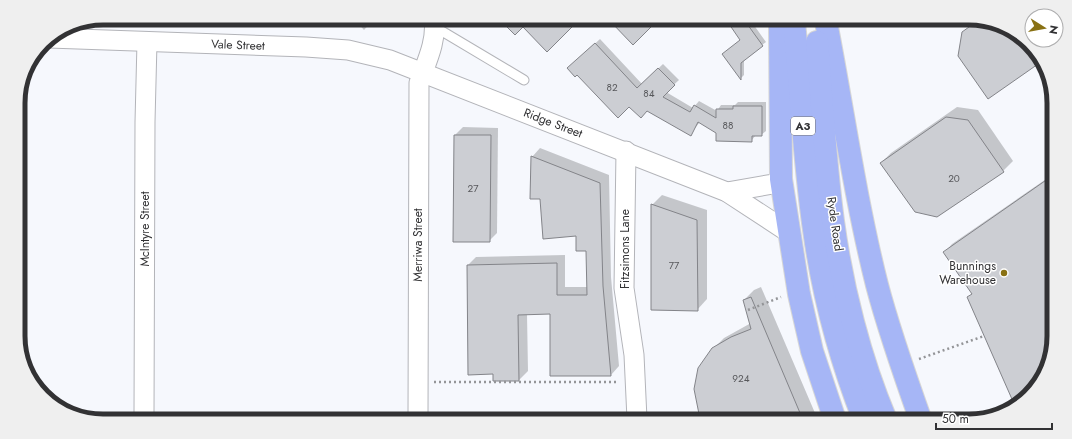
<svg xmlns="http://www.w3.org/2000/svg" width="1072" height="439" font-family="Jost,sans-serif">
<rect width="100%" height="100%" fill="#f6f8fd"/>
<g fill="#0003">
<path d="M246 19H277L273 23 246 22Z"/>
<path d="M354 19H374L364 30Z"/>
<path d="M612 21H656L633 43Z"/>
<path d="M728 21H751L766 42 744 59V75L741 78 723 54 741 40Z"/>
<path d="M974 22 997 23 1036 51 1040 61 963 33Z"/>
<path d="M600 39 642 84 663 64 679 80 666 92 693 108 699 101 717 111 721 105H735L738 102H766V131L761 135H756L751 141 700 122 690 134 647 110 630 105 573 64Z"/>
<path d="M957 107 978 110 1013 161 1003 171 881 163 891 153Z"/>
<path d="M463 127 498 128 497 233 489 241 455 135Z"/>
<path d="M540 148 609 175 611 277 619 366 611 375 551 313 527 314 528 371 519 380H494L468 265 476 257 565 255V287H588L587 250 577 235 541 198 532 157Z"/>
<path d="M1052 175 1049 364 1021 404 968 298 973 293 945 252 952 244Z"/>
<path d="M662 195 707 210V299L697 310 652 205Z"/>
<path d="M761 287 818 420 701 419 695 389 713 349 724 338 751 323 744 300 754 290Z"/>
</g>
<g fill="#ccced3" stroke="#838489">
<path d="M500 20H579L547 52 523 27 515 35Z"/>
<path d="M610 21H657L633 45Z"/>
<path d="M727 21H745L763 46 741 63V80L722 54 740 40Z"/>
<path d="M976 22 997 23 1036 51 1041 62 988 99 958 56 962 32Z"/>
<path d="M595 43 637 88 658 68 675 85 663 97 690 112 694 105 716 118V109H733V106H762V136H752V142L716 141V133L698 122 691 136 647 111 641 118 629 107 618 118 577 75 575 77 567 68Z"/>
<path d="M946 117 968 120 1004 172 937 217 915 212 880 163Z"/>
<path d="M454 135H491L490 242H453Z"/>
<path d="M531 156 600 183 603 286 611 376H550V314L518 315 519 381H493V374L468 375 467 265 557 263V295H587L586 251H576V236L543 239 540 199H530Z"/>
<path d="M1052 176 1049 364 1021 404 1015 406 967 297 972 294 943 252Z"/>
<path d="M651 204 697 220 698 311 651 310Z"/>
<path d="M751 297 803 420 700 419 694 389 698 368 712 348 731 337 751 329 743 300Z"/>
</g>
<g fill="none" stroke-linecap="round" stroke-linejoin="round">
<g stroke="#b3b4b9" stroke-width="11">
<path id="service" d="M435 27 524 80"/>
</g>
<g stroke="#b3b4b9" stroke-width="21">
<g id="minor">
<path d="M49 38 306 47 348 50 390 60 727 192 788 232"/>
<path d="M626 151 624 288 634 355 637 419"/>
<path d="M727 192 773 184 781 179"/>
<path d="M144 417 145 122 147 42"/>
<path d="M418 418 419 83C426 63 437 41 434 20"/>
</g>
</g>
<g stroke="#d6d6d6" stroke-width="24">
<g id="trunk">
<path d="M780 21 781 179 799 294 812 351 835 420"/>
<path d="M794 22C801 91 804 161 814 230 823 295 840 359 864 420"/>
<path d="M826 22C843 109 855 198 877 285 889 331 905 376 921 421"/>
<path d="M817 42C822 101 825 162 833 221 842 287 860 359 886 420"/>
</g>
</g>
<g stroke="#949598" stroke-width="2.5" stroke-dasharray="2 3" stroke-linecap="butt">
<path d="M748 310 781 297"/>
<path d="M919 359 984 336"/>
<path d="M434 382H619"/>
</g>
<use href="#service" stroke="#fff" stroke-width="9"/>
<use href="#minor" stroke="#fff" stroke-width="19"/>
<use href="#trunk" stroke="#a6b6f6" stroke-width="22"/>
</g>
<circle fill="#897113" stroke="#fff" stroke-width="1.5" cx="1004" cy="273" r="4"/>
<g text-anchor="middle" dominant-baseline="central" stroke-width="3" stroke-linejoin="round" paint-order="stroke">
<g font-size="10" fill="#58595c">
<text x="612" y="87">82</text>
<text x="649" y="93">84</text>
<text x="728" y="125">88</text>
<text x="954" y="178">20</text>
<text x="473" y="188">27</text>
<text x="674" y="265">77</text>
<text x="741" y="378">924</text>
</g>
<rect fill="#fff" stroke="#707071" stroke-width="1" x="791" y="117" width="24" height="18" rx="3"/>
<g font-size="11" font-weight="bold" fill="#323234">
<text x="803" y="126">A3</text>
</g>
<g font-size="12" fill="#323234" stroke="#fff">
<text transform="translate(238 45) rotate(2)">Vale Street</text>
<text transform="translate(553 123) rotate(21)">Ridge Street</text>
<text transform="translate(835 224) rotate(82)">Ryde Road</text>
<text transform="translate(145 229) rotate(-90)">McIntyre Street</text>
<text transform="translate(418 245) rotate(-90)">Merriwa Street</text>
<text transform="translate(625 249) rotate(-90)">Fitzsimons Lane</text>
</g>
<g font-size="12" fill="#323234" stroke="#fff" text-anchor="end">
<text x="996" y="266">Bunnings<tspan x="996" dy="14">Warehouse</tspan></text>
</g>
</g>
<path d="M0 0H1072V439H0ZM103 25H969A78 78 0 0 1 1047 103V336A78 78 0 0 1 969 414H103A78 78 0 0 1 25 336V103A78 78 0 0 1 103 25Z" fill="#efefef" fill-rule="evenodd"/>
<path fill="none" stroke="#323234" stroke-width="5" d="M103 25H969A78 78 0 0 1 1047 103V336A78 78 0 0 1 969 414H103A78 78 0 0 1 25 336V103A78 78 0 0 1 103 25Z"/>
<g transform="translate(1044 28) rotate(101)"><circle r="19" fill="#ffffff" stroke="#adadae"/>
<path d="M0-3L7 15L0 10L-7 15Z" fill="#897113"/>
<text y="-6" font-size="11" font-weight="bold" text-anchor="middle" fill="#323234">N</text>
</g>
<path d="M936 423v6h116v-6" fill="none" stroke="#323234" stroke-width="2"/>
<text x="942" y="423" font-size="12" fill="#323234" stroke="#ffffff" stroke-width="3" paint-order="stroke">50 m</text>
</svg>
